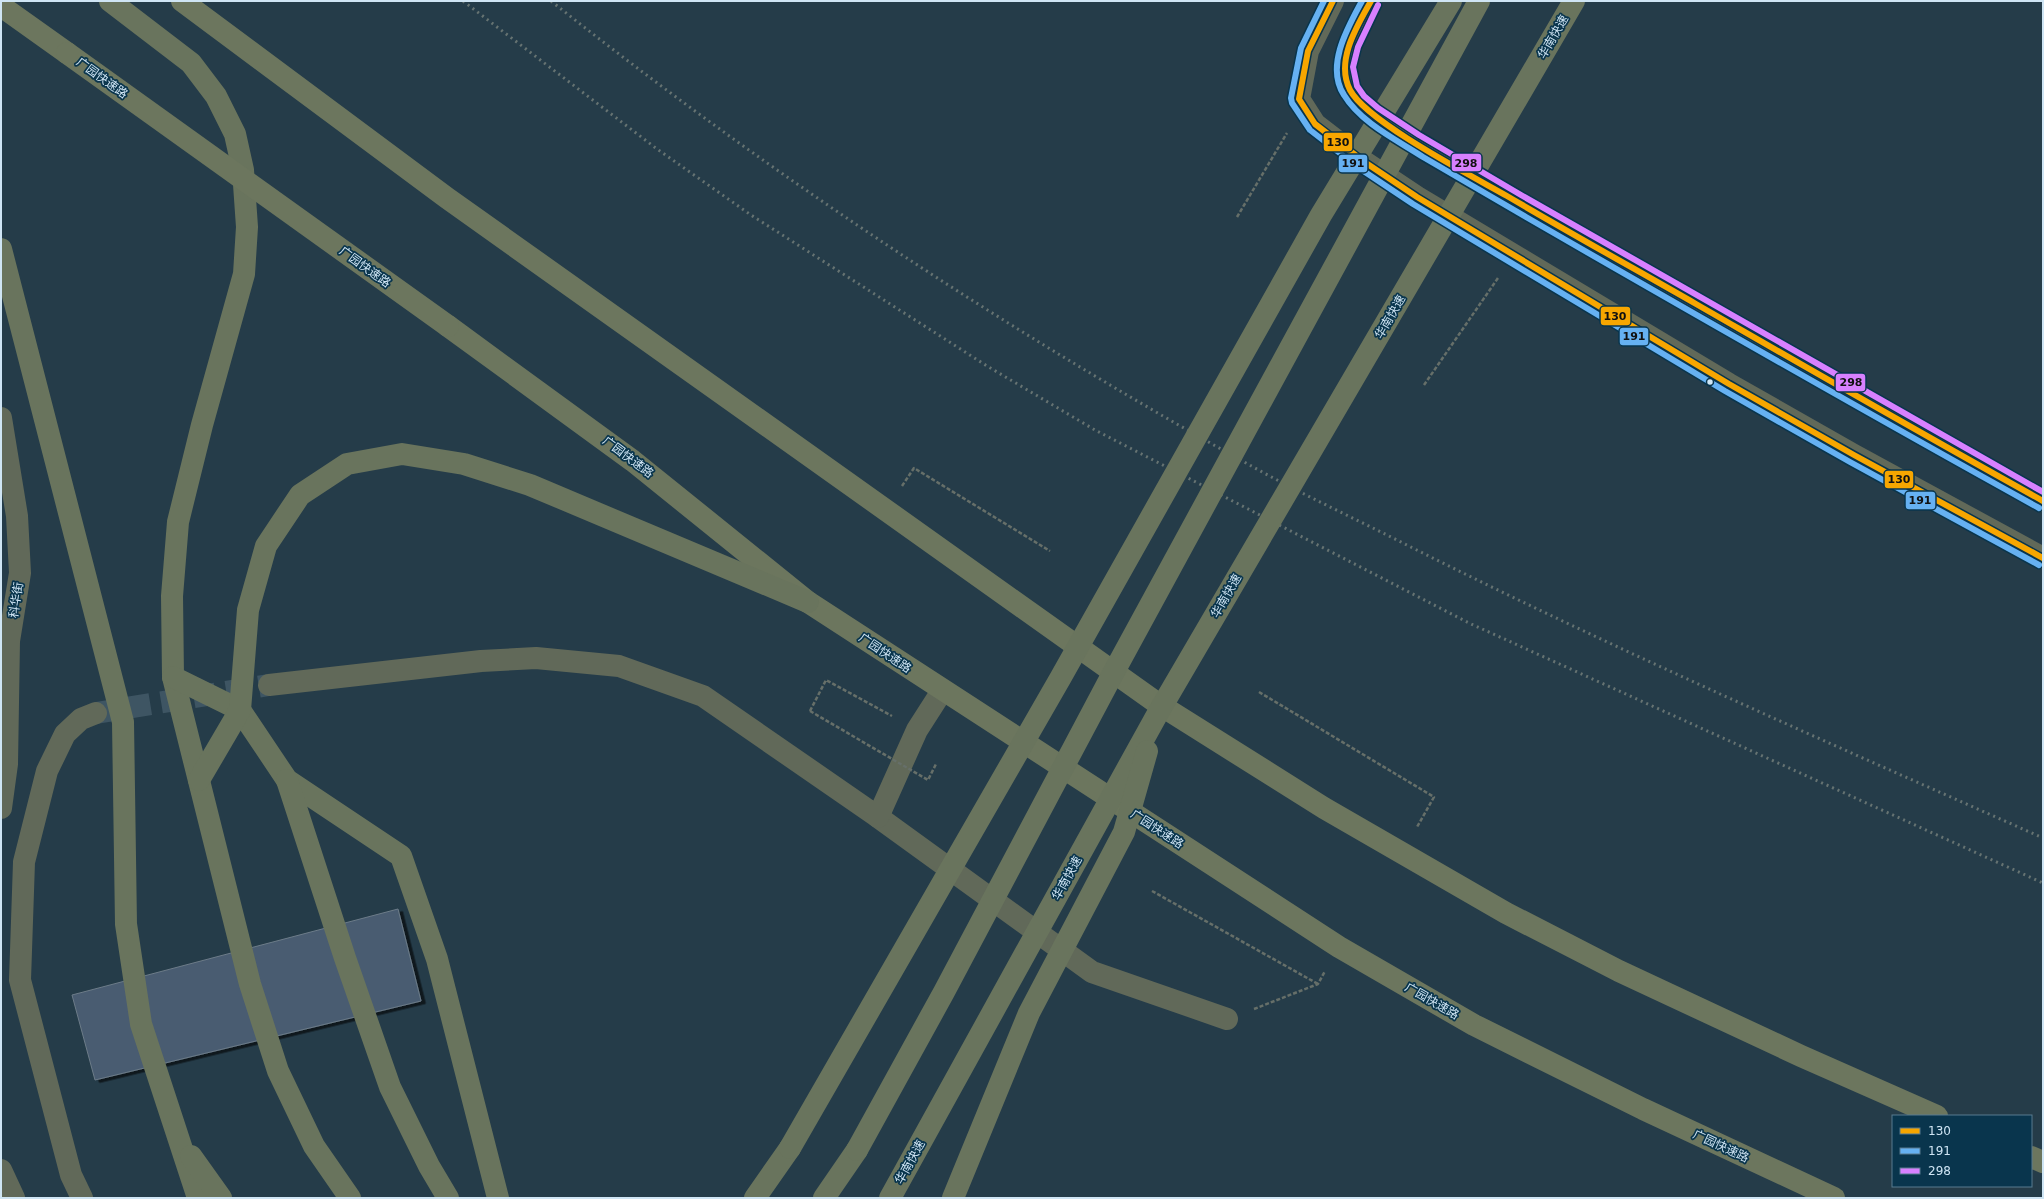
<svg xmlns="http://www.w3.org/2000/svg" width="2044" height="1199" font-family="'DejaVu Sans','Noto Sans SC',sans-serif">
<defs>
<filter id="shadow"><feDropShadow dx="4.5" dy="2.5" stdDeviation="0" flood-color="#0009"/></filter>
</defs>
<rect width="100%" height="100%" fill="#253c49"/>
<path fill="#485c71" stroke="#6d7c89" filter="url(#shadow)" d="M398 909 421 1001 95 1080 72 995Z"/>
<g fill="none" stroke-linecap="round" stroke-linejoin="round">
<path stroke="#3e5563" stroke-width="22" stroke-dasharray="22 11" stroke-linecap="butt" d="M96 713 269 685"/>
<g stroke="#666f69" stroke-width="2.5" stroke-dasharray="4 2" stroke-linecap="butt">
<path d="M1237 217 1287 133"/>
<path d="M1424 385 1498 278"/>
<path d="M902 486 914 468 1050 551"/>
<path d="M1259 692 1434 797 1417 827"/>
<path d="M810 711 826 680 892 716"/>
<path d="M1152 891 1318 984"/>
<path d="M1254 1009 1318 984 1325 971"/>
</g>
<path stroke="#616959" stroke-width="22" d="M878 817 1092 972 1227 1019"/>
<g stroke="#616959" stroke-width="22">
<path d="M1333 1 1308 51 1299 99 1315 124 1363 161 1417 197 1729 384 1854 455 2043 558"/>
<path d="M1371 1C1357 27 1336 60 1350 90 1363 117 1462 169 1491 187 1559 227 1628 265 1696 304 1811 370 1926 437 2043 501"/>
<path d="M1 418 17 516 20 573 9 641 7 764 1 808"/>
<path d="M269 685 481 661 536 658 619 666 703 696 878 817 917 730 942 691"/>
<path d="M1 1170 14 1198"/>
<path d="M82 1198 71 1175 20 980 24 862 47 771 65 734 81 719 96 713"/>
</g>
<g stroke="#6c765e" stroke-width="22">
<path d="M182 1 447 198 1157 703 1324 808 1506 913 1619 971 1801 1056 1937 1116"/>
<path d="M1 6 67 53"/>
<path d="M448 326 633 461 808 602 1339 947 1474 1025 1643 1109 1834 1198"/>
<path d="M2031 1157 2043 1162"/>
</g>
<g stroke="#69745d" stroke-width="22">
<path d="M110 1 191 63 216 96 235 134 243 170 247 227 244 274 202 425 178 522 172 596 173 677 250 984 278 1071 314 1146 350 1198"/>
<path d="M1 249 123 722 126 924 141 1024 198 1198"/>
<path d="M173 677 240 710 287 780 401 856 437 959 498 1198"/>
<path d="M199 780 240 710 248 610 266 546 300 495 347 464 402 454 464 464 530 485 808 602"/>
<path d="M287 780 345 958 390 1087 429 1166 448 1198"/>
<path d="M191 1156 221 1198"/>
<path d="M755 1198 790 1148"/>
<path d="M824 1198 857 1150"/>
</g>
<g stroke="#667372" stroke-width="3" stroke-dasharray="2 4" stroke-linecap="butt">
<path d="M463 1 657 149 751 215 987 366 1095 430 1469 623 2043 883"/>
<path d="M551 1C771 176 1009 332 1255 468 1300 493 1347 515 1393 538 1606 646 1825 741 2043 838"/>
</g>
<path stroke="#666f69" stroke-width="2.5" stroke-dasharray="4 2" stroke-linecap="butt" d="M810 711 928 780 936 764"/>
<path stroke="#6c765e" stroke-width="22" d="M67 53 448 326"/>
<g stroke="#69745d" stroke-width="22">
<path d="M790 1148 1061 677 1321 215 1451 1"/>
<path d="M857 1150 944 992 1110 679 1479 1"/>
<path d="M890 1198 1158 713 1574 1"/>
<path d="M953 1198 1029 1013 1124 832 1147 751"/>
</g>
<g stroke="#09354d" stroke-width="9">
<g id="bus-1">
<path d="M1333 1 1308 51 1299 99 1315 124 1363 161 1417 197 1729 384 1854 455 2043 558"/>
<path d="M1371 1C1357 26 1335 61 1350 90 1367 122 1472 176 1507 196 1570 233 1633 268 1696 304 1811 370 1927 437 2043 501"/>
</g>
</g>
<g stroke="#09354d" stroke-width="9">
<g id="bus-2">
<path d="M1324 1 1301 48 1291 98 1292 103 1310 130 1359 168 1413 204 1725 391 1850 462 2039 565"/>
<path d="M1362 1C1348 27 1325 66 1344 95 1361 123 1397 140 1423 157 1457 177 1492 197 1526 217 1696 315 1867 413 2039 508"/>
</g>
</g>
<g stroke="#09354d" stroke-width="9">
<path id="bus-3" d="M1378 5 1358 47 1353 67 1357 86 1364 96 1378 108 1419 135 1521 195 2043 492"/>
</g>
<use href="#bus-1" stroke="#f7a600" stroke-width="6"/>
<use href="#bus-2" stroke="#66b1f2" stroke-width="6"/>
<use href="#bus-3" stroke="#d880ff" stroke-width="6"/>
</g>
<circle fill="#cfe5f4" stroke="#09354d" stroke-width="1.5" cx="1710" cy="382" r="3.5"/>
<g text-anchor="middle" dominant-baseline="central" stroke-width="3.5" stroke-linejoin="round" paint-order="stroke">
<g font-size="12" fill="#cfe5f4" stroke="#09354d">
<text transform="translate(1553 37) rotate(-60)">华南快速</text>
<text transform="translate(102 78) rotate(36)">广园快速路</text>
<text transform="translate(365 267) rotate(36)">广园快速路</text>
<text transform="translate(1390 317) rotate(-60)">华南快速</text>
<text transform="translate(628 457) rotate(37)">广园快速路</text>
<text transform="translate(1226 596) rotate(-60)">华南快速</text>
<text transform="translate(16 600) rotate(-81)">科华街</text>
<text transform="translate(885 653) rotate(34)">广园快速路</text>
<text transform="translate(1157 829) rotate(33)">广园快速路</text>
<text transform="translate(1067 878) rotate(-61)">华南快速</text>
<text transform="translate(1432 1001) rotate(30)">广园快速路</text>
<text transform="translate(1721 1146) rotate(25)">广园快速路</text>
<text transform="translate(910 1162) rotate(-61)">华南快速</text>
</g>
</g>
<g stroke="#09354d" stroke-width="1.5">
<rect x="1323" y="132" width="30" height="20" rx="4" fill="#f7a600"/>
<rect x="1451" y="153" width="31" height="19" rx="4" fill="#d880ff"/>
<rect x="1338" y="154" width="30" height="19" rx="4" fill="#66b1f2"/>
<rect x="1600" y="306" width="31" height="20" rx="4" fill="#f7a600"/>
<rect x="1619" y="327" width="30" height="19" rx="4" fill="#66b1f2"/>
<rect x="1835" y="373" width="31" height="19" rx="4" fill="#d880ff"/>
<rect x="1884" y="470" width="30" height="19" rx="4" fill="#f7a600"/>
<rect x="1905" y="491" width="31" height="19" rx="4" fill="#66b1f2"/>
</g>
<g font-size="11" text-anchor="middle" font-weight="bold" fill="#111">
<text x="1338" y="146">130</text>
<text x="1466" y="167">298</text>
<text x="1353" y="167">191</text>
<text x="1615" y="320">130</text>
<text x="1634" y="340">191</text>
<text x="1851" y="386">298</text>
<text x="1899" y="483">130</text>
<text x="1920" y="504">191</text>
</g>
<rect width="2044" height="1199" fill="none" stroke="#cfe5f4" stroke-width="4"/>
<rect x="1892" y="1115" width="140" height="72" fill="#09354d" stroke="#587b90"/>
<rect x="1900" y="1128" width="20" height="6" fill="#f7a600" stroke="#587b90"/>
<text x="1928" y="1135" font-size="12" fill="#cfe5f4">130</text>
<rect x="1900" y="1148" width="20" height="6" fill="#66b1f2" stroke="#587b90"/>
<text x="1928" y="1155" font-size="12" fill="#cfe5f4">191</text>
<rect x="1900" y="1168" width="20" height="6" fill="#d880ff" stroke="#587b90"/>
<text x="1928" y="1175" font-size="12" fill="#cfe5f4">298</text>
</svg>
